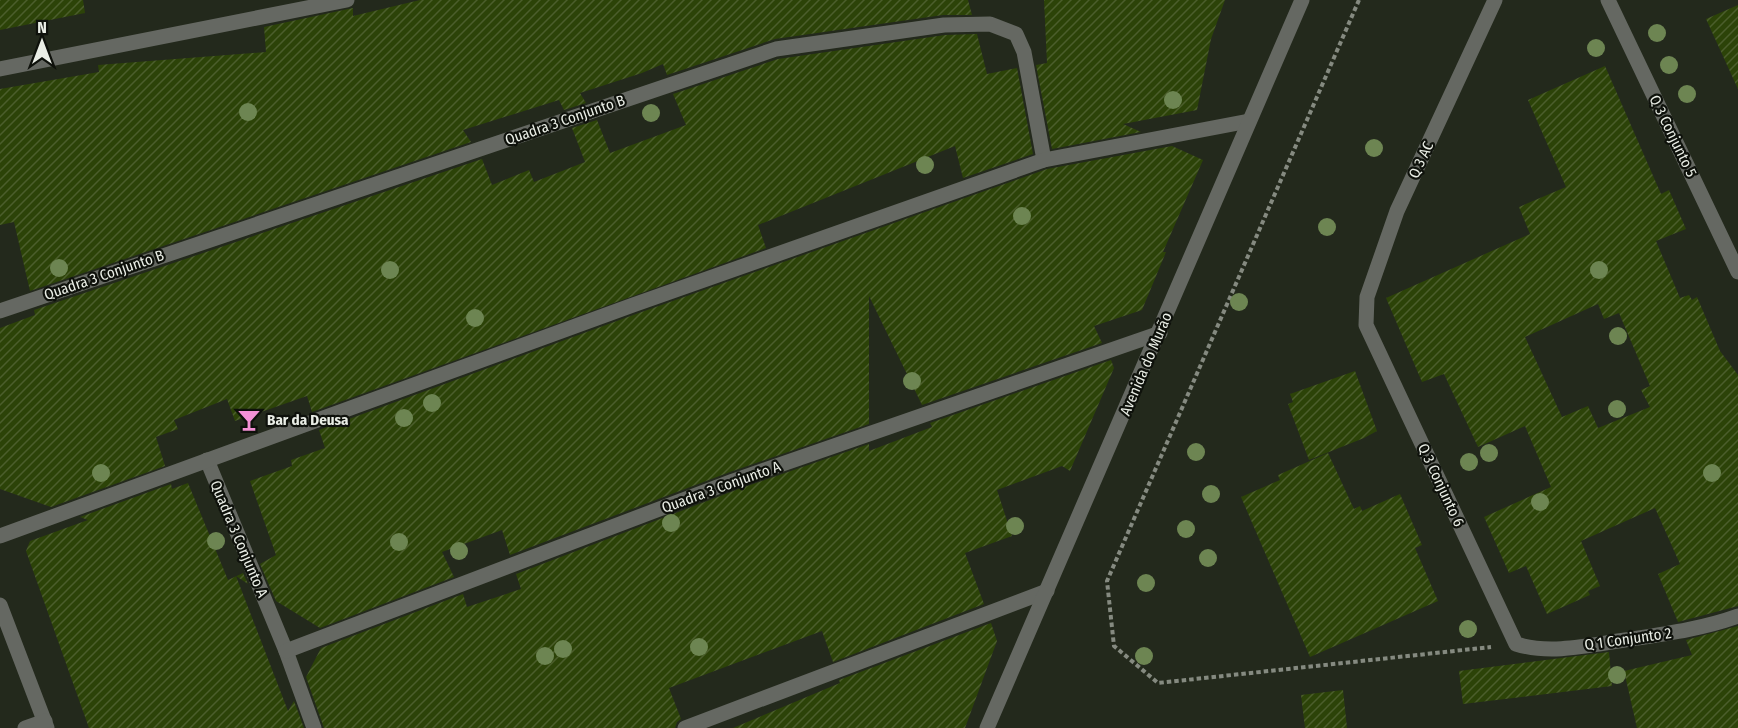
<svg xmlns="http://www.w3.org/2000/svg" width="1738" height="728" font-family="'Fira Sans Condensed',sans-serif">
<defs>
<pattern id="building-hatch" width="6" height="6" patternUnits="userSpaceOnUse" patternTransform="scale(1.5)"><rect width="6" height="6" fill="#2c4308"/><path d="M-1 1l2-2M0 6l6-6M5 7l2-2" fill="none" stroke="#4b5e2c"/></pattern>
</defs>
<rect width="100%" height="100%" fill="#23291c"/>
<g fill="url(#building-hatch)" fill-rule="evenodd">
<path d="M0 0H83L85 13 0 30Z"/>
<path d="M420 0H968L972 15H943L775 39 667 75 663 64 642 73 580 93 586 103 564 110 559 100 463 130 471 142 30 291 14 222 0 225V89L99 72 98 65 266 52 264 27 353 8V16Z"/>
<path d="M1044 0H1225L1211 39 1197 110 1123 124 1141 132 1052 149 1036 65 1047 63Z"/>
<path d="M1738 5V89L1706 19Z"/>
<path d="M977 34 987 74 1017 68 1033 154 963 178 955 146 758 225 766 248 312 412 307 396 235 421 227 399 174 420 178 429 156 437 165 466 51 507 0 489V328L35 315 34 310 482 159 492 185 529 170 534 182 585 162 572 128 597 120 610 153 686 125 673 94 778 59 945 35Z"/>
<path d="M1605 66 1661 194 1669 190 1686 229 1656 241 1680 298 1689 295 1692 300 1697 297 1720 351 1738 375V606L1678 622 1658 574 1680 564 1655 508 1581 541 1600 586 1588 591 1590 595 1547 614 1526 566 1509 573 1484 517 1551 487 1525 426 1478 447 1444 374 1422 382 1386 298 1530 234 1519 207 1566 187 1528 100ZM1598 304 1604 319 1619 313 1650 386 1641 390 1650 407 1598 428 1588 406 1562 417 1525 337Z"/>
<path d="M1172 146 1203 160 1163 252H1166L1142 310 1094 326 1102 343 922 405 869 296V424L730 472 510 555 502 530 442 552 454 577 320 628 276 601 260 564 276 555 250 481 292 466 291 460 325 448 319 430 636 314 1047 169Z"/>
<path d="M1111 360 1114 368 1070 471 1062 466 997 490 1012 536 965 553 984 604 833 662 822 631 669 688 681 719 677 722 675 728H324L306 677 321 648 463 594 467 607 521 589 516 574 736 490 869 444V451L932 427 930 423Z"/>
<path d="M1355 371 1377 431 1364 438 1309 460 1288 404 1293 402 1290 394Z"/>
<path d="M1328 453 1354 509 1360 506 1362 511 1400 494 1422 545 1415 548 1438 601 1310 657 1241 497 1280 480 1278 475Z"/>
<path d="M188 483 228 580 243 573 248 584 236 576 288 711 294 701 304 728H89L26 551 30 541 88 520 80 517 171 484 172 489Z"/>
<path d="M991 623 997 641 965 728H733L840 683 839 680Z"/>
<path d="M1738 626V728H1637L1624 671 1692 655 1686 640Z"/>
<path d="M1609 652 1612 686 1463 704 1459 671Z"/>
<path d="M1343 690 1347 728H1305L1301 695Z"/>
</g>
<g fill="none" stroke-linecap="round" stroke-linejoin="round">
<path stroke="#858a80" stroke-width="4" stroke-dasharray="4.5 3" stroke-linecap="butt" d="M1359 0 1107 581 1114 646 1158 683 1491 647"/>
<g stroke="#656862" stroke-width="15">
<path d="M1495 0 1397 211 1367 297 1366 325 1516 644C1550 655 1591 645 1625 640 1664 634 1702 629 1738 616"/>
<path d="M1608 0 1738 272"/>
<path d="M0 69 347 0"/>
<path d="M0 311 776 49 944 25 990 24 1016 34 1024 52 1044 160"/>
<path d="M207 460 286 651 314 728"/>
<path d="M0 536 633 305 1044 160 1249 121"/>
<path d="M0 605 47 728"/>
<path d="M286 651 733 481 1160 333"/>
<path d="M25 728 45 721"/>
<path d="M685 728 1047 591"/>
<path d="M987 728 1302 0"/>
</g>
</g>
<g fill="#6d8552">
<circle cx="1657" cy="33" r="9"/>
<circle cx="1596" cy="48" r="9"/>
<circle cx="1669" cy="65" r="9"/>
<circle cx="1687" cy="94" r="9"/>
<circle cx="1173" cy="100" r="9"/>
<circle cx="248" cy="112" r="9"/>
<circle cx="651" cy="113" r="9"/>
<circle cx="1374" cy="148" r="9"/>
<circle cx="925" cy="165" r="9"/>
<circle cx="1022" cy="216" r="9"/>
<circle cx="1327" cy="227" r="9"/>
<circle cx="59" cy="268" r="9"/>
<circle cx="390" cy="270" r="9"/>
<circle cx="1599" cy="270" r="9"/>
<circle cx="1239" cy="302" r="9"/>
<circle cx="475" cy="318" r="9"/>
<circle cx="1618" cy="336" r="9"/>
<circle cx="912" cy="381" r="9"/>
<circle cx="432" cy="403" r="9"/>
<circle cx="1617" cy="409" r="9"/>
<circle cx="404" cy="418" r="9"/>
<circle cx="1196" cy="452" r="9"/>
<circle cx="1489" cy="453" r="9"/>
<circle cx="1469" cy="462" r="9"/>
<circle cx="101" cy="473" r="9"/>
<circle cx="1712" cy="473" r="9"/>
<circle cx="1211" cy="494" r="9"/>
<circle cx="1540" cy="502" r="9"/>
<circle cx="671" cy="523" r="9"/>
<circle cx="1015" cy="526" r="9"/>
<circle cx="1186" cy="529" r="9"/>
<circle cx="216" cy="541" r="9"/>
<circle cx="399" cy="542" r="9"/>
<circle cx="459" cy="551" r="9"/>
<circle cx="1208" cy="558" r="9"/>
<circle cx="1146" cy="583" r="9"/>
<circle cx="1468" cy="629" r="9"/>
<circle cx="699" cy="647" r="9"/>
<circle cx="563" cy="649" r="9"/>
<circle cx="545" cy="656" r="9"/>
<circle cx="1144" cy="656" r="9"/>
<circle cx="1617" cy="675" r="9"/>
</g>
<defs>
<g id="bar-bare" transform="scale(1.8)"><path d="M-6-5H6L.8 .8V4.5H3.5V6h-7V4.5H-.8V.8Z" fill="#f391d5" stroke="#0e110b" stroke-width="2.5" paint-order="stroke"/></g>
</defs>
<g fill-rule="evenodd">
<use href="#bar-bare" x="249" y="420"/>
</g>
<g text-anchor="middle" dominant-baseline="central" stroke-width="4.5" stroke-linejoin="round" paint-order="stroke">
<g font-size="15" fill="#eaeee6" stroke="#0e110b">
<text transform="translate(565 120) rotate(-19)">Quadra 3 Conjunto B</text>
<text transform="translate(1673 136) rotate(64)">Q 3 Conjunto 5</text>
<text transform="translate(1421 160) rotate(-65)">Q 3 AC</text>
<text transform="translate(104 275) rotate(-19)">Quadra 3 Conjunto B</text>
<text transform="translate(1146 364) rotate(-67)">Avenida do Murão</text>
<text transform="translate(1441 485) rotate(65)">Q 3 Conjunto 6</text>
<text transform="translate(721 487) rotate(-20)">Quadra 3 Conjunto A</text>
<text transform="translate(239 539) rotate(67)">Quadra 3 Conjunto A</text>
<text transform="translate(1628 639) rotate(-8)">Q 1 Conjunto 2</text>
</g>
<g font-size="15" font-weight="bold" fill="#eaeee6" stroke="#0e110b" text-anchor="start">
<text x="267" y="420">Bar da Deusa</text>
</g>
</g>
<g transform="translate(42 42)" stroke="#0e110b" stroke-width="4.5" paint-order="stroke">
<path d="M0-4.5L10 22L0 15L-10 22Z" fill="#eaeee6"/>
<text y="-9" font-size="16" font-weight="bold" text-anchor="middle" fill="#eaeee6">N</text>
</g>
</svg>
